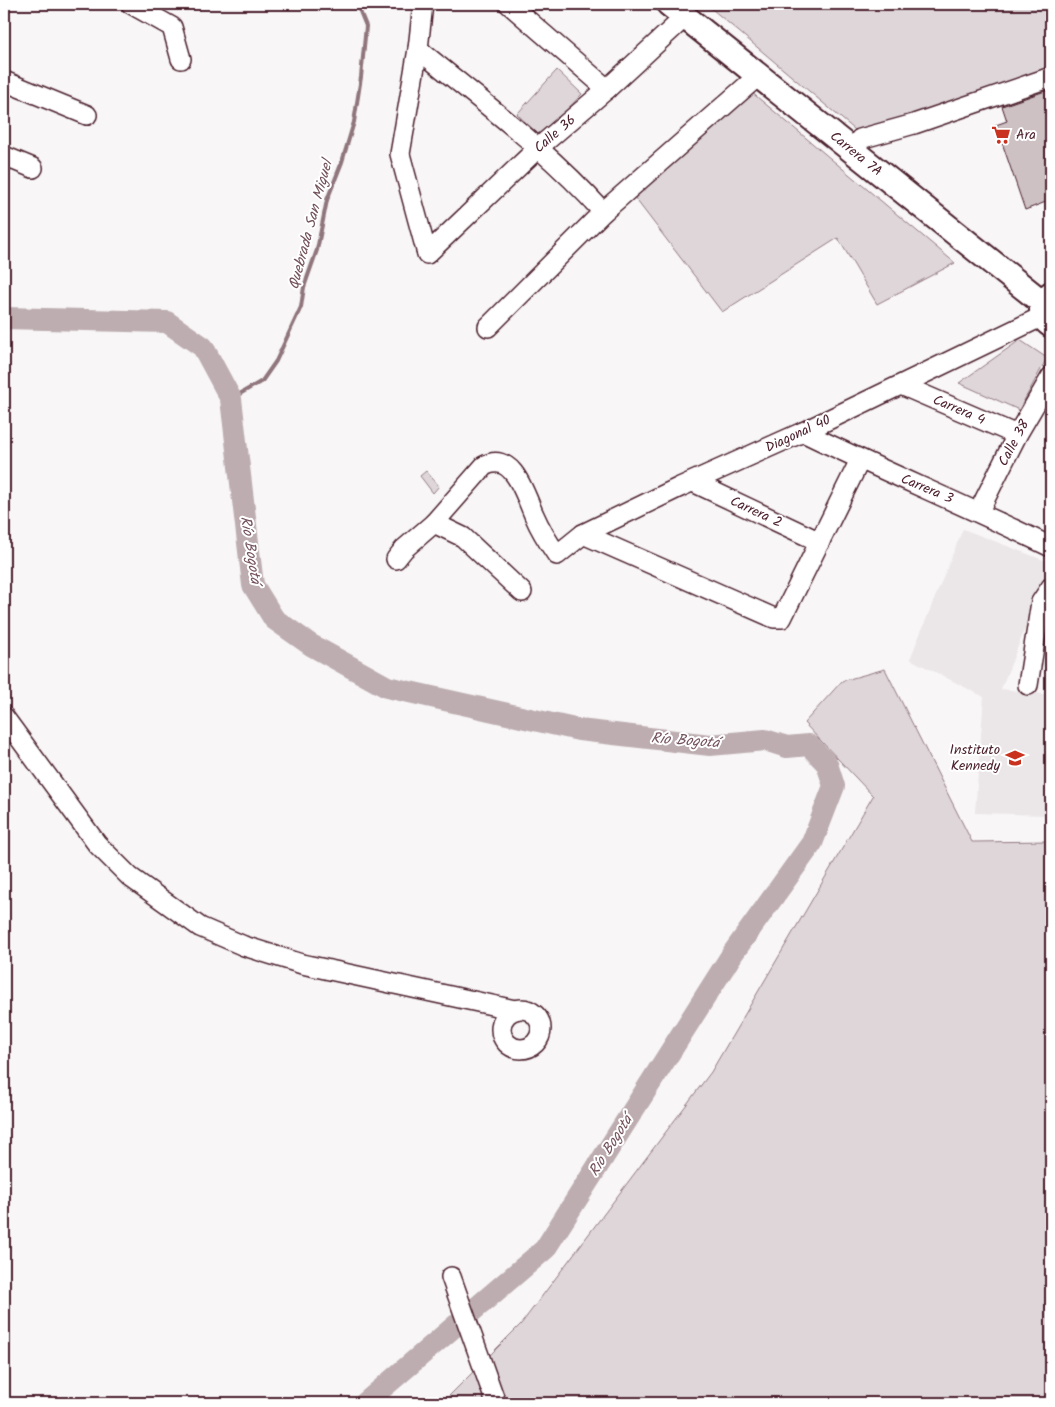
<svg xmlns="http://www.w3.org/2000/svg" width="1055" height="1407" font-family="Kalam,sans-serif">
<rect width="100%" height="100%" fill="#f8f6f7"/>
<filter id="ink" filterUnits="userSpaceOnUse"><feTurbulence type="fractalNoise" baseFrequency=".02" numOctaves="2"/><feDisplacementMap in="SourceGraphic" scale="10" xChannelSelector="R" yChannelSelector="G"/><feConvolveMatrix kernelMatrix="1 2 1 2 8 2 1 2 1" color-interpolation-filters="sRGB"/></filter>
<g filter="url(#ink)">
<path fill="#ebe6e8" d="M963 529 1051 563 1001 689 1051 695V815L975 813 984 697 910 659Z"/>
<g fill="#ded6d9" stroke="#947a82">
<path d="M706 4H1051V74L861 135Z"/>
<path d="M557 70 582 94 541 137 517 114Z"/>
<path d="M750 91 955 263 877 304 838 238 722 312 631 193Z"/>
<path d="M1020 340 1047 358 1019 410 959 383Z"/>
<path d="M426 471 439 486 433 493 420 476Z"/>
<path d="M885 669 972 842 1051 841V1403H442L521 1324 711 1072 873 796 804 723 842 681Z"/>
</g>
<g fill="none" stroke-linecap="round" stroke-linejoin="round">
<path stroke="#8f747b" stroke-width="4" d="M231 399 262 381 276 361 301 307 304 287 317 250 327 200 342 162 354 122 361 77 366 26 357 4"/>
<path stroke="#bdadb0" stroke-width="22" d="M4 318 167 322 203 347 231 399 253 585 274 619 311 645 387 687 579 730 710 745 765 740 787 747 809 745 827 764 834 786 812 843 733 953 545 1249 365 1403"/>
</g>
<path fill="#cdc1c4" stroke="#4a1f2b" d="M1051 89V200L1025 210 996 125 1007 121 1002 106Z"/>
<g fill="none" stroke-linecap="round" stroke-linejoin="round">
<g stroke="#4a1f2b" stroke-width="22">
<g id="minor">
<path d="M131 4 172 27 181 59"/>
<path d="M423 4 418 49 400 154 427 254 538 148 607 89 685 17"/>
<path d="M509 4 607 89"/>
<path d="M418 49C481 101 549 151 603 212"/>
<path d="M4 81 87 115"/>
<path d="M860 139 914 124 1051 77"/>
<path d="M4 156 33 168"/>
<path d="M488 327 603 212 758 76"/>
<path d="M901 385 1017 435"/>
<path d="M803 432C885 472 969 507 1051 547"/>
<path d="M693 482 820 542"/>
<path d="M979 511 1017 435 1051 377"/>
<path d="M434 523 463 537 522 592"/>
<path d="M583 534 774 618H782L860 460"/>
<path d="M396 559 404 549 434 523 484 466C513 450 525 495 534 515 540 529 548 542 557 555L583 534 680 487 803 432 1043 316"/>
<path d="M1028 685 1041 602 1051 587"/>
<path d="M4 717 97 844 130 877 200 927 244 946 302 964 515 1010"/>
<circle cx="521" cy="1029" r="20"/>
<path d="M451 1277 496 1403"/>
</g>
</g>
<g stroke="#4a1f2b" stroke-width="28">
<g id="major">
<path d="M669 4 1043 303"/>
<path d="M1051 294C1039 302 1039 317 1051 325"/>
</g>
</g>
<use href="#minor" stroke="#fff" stroke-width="19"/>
<use href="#major" stroke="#fff" stroke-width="24"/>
</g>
</g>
<defs>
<g id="supermarket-bare" transform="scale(1.5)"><path d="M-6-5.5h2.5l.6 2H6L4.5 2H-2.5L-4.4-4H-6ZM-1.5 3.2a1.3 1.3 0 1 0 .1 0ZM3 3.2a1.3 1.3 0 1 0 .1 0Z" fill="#c8321e" stroke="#fff" stroke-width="2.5" paint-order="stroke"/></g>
<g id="school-bare" transform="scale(1.5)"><path d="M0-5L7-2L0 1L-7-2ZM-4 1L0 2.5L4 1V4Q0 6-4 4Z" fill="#c8321e" stroke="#fff" stroke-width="2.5" paint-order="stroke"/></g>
</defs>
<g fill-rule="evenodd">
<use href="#supermarket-bare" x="1001" y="135"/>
<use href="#school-bare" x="1015" y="758"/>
</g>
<g text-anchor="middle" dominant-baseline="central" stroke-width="4" stroke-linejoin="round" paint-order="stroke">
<g font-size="14" fill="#4a1f2b" stroke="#fff">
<text transform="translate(555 134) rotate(-41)">Calle 36</text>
<text transform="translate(856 154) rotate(39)">Carrera 7A</text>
<text transform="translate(959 410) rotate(23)">Carrera 4</text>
<text transform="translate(798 434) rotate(-25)">Diagonal 40</text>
<text transform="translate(1014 443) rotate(-62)">Calle 38</text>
<text transform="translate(927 489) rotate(23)">Carrera 3</text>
<text transform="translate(756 512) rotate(25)">Carrera 2</text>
</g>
<g font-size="14" fill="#4a1f2b" stroke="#fff" text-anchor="start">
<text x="1016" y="135">Ara</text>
<text x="1000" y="750" text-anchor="end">Instituto<tspan x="1000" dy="16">Kennedy</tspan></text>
</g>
<g font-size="15" font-style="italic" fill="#72515a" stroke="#fff">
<text transform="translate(311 225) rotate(-75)">Quebrada San Miguel</text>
<text transform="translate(250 550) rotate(81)">Río Bogotá</text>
<text transform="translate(685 741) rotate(4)">Río Bogotá</text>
<text transform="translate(611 1146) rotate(-58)">Río Bogotá</text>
</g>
</g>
<rect width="1055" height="1407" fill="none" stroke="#fff" stroke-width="20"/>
<rect x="10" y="10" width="1035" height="1387" fill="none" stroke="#4a1f2b" stroke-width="2" filter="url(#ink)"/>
</svg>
